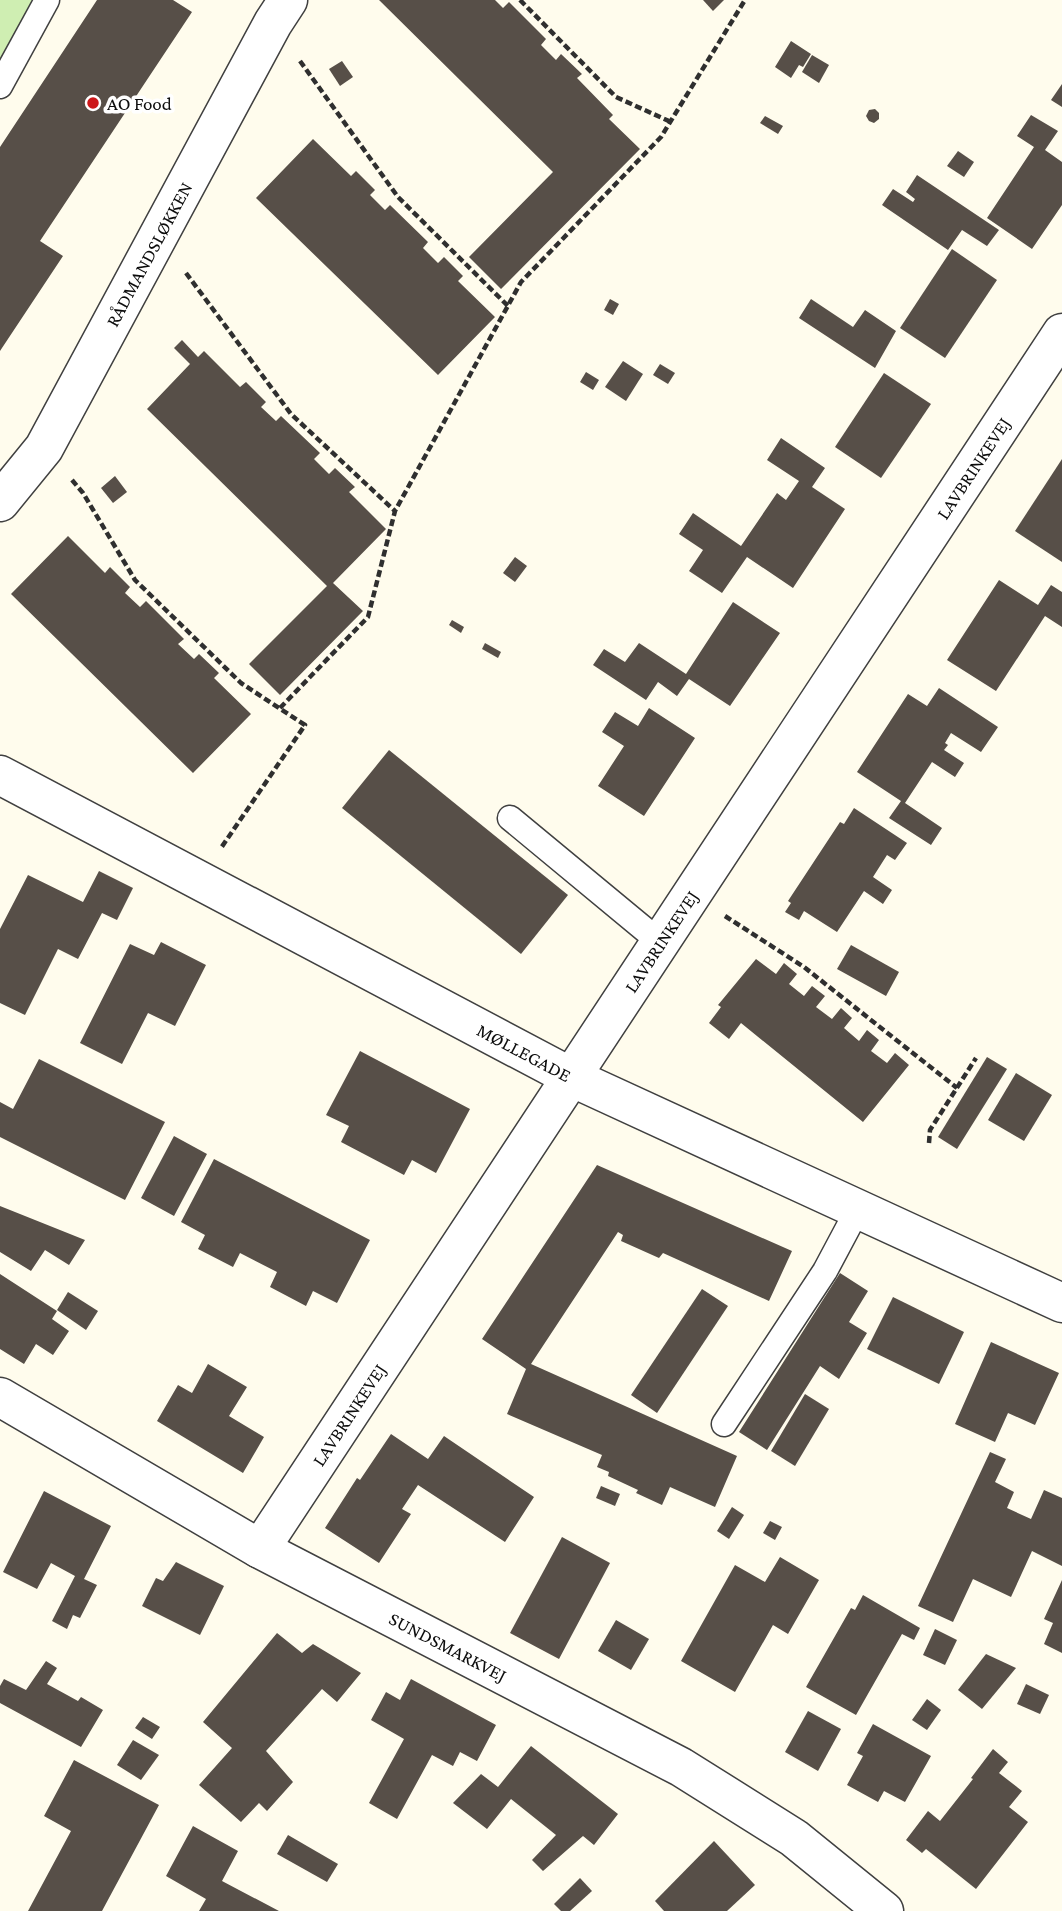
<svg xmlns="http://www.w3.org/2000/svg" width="1062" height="1911" font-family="'Crimson Pro',serif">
<rect width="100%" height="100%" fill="#fffced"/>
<path fill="#cfeeb2" d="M0 0H34L0 63Z"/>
<g fill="#574f48">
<path d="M97 0H173L192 12 40 241 63 256 0 351V147Z"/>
<path d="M379 0H495L503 8 509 2 546 39 541 45 556 60 561 54 582 74 577 78 613 115 609 119 640 149 501 289 469 257 553 172Z"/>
<path d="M703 0H724L713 11Z"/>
<path d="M791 41 811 54 803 67 799 65 791 78 775 67Z"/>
<path d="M812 55 829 65 819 83 802 72Z"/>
<path d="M342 61 353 77 340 86 329 69Z"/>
<path d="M1062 84V107L1051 100Z"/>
<path d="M875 109 879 113V119L874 123 869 121 866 116 869 110Z"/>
<path d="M1031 115 1058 131 1045 150 1062 162V205L1032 249 987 218 1034 147 1017 136Z"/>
<path d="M765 116 783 126 778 134 760 123Z"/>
<path d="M313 139 351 176 356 171 375 190 370 195 385 210 390 205 428 242 423 248 438 263 444 257 463 276 458 281 495 317 438 375 256 198Z"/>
<path d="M958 151 974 162 964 177 947 166Z"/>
<path d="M917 175 999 230 987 246 962 230 948 250 882 205 893 189 913 202 915 199 906 192Z"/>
<path d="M952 249 997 280 945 358 900 328Z"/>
<path d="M610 299 619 304 613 315 604 310Z"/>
<path d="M811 299 853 327 865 310 896 331 875 368 799 318Z"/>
<path d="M182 340 198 357 204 351 240 387 246 382 266 402 261 407 276 421 281 416 320 453 314 459 329 474 335 468 355 487 349 492 386 529 333 583 363 611 280 695 249 664 327 586 147 409 190 364 174 348Z"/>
<path d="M623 361 643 374 626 401 605 387Z"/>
<path d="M660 364 675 373 668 384 653 375Z"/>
<path d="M586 372 599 380 593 390 580 382Z"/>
<path d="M884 373 931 404 881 478 835 447Z"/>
<path d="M781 438 825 468 812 487 845 509 793 588 747 557 722 593 689 571 703 550 679 534 693 513 741 546 777 493 786 500 799 481 767 460Z"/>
<path d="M1062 459V562L1015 531Z"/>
<path d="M115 476 127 492 113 503 101 488Z"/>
<path d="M68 536 105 573 110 567 130 587 125 593 140 607 146 601 184 639 178 644 194 659 199 654 219 673 214 678 251 714 193 773 11 594Z"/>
<path d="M515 557 527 566 515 582 503 573Z"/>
<path d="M999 580 1038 605 1051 585 1062 592V627L1045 616 996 691 947 660Z"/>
<path d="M733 602 780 633 730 706 689 679 677 696 658 682 646 700 593 665 604 649 625 662 639 643 686 674Z"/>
<path d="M452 620 464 627 461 633 449 625Z"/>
<path d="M485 643 501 652 498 658 482 649Z"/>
<path d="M939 688 998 727 981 752 951 733 945 743 948 745 944 750 964 763 955 777 932 762 905 803 942 828 931 845 889 818 901 801 857 772 908 694 927 706Z"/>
<path d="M649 708 695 738 644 816 598 786 624 746 602 732 615 712 638 726Z"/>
<path d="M389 750 568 895 521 954 342 808Z"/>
<path d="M854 808 907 843 895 860 887 855 873 877 892 890 883 904 864 891 837 932 804 911 799 920 785 912 791 903 788 901 840 822 844 824Z"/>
<path d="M99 871 133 888 117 920 102 913 78 959 58 949 25 1015 0 1003V929L28 875 83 902Z"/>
<path d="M161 942 206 965 175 1026 148 1013 122 1064 80 1043 130 944 154 955Z"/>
<path d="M851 945 899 972 886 996 837 969Z"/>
<path d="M756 959 776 974 784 963 797 974 789 984 804 996 812 986 825 996 816 1007 832 1019 841 1008 852 1018 844 1028 859 1041 867 1030 879 1040 871 1051 887 1063 895 1053 909 1065 863 1122 741 1023 729 1039 709 1023 721 1007 718 1005Z"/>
<path d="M360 1051 470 1109 436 1173 412 1160 404 1175 341 1142 349 1126 326 1115Z"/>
<path d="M987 1057 1007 1069 957 1149 938 1137Z"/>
<path d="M39 1059 165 1122 125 1200 0 1137V1102L13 1109Z"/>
<path d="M1016 1073 1052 1095 1024 1141 988 1120Z"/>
<path d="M174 1136 207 1154 174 1216 141 1198Z"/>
<path d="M214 1159 370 1240 337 1303 313 1291 306 1306 270 1287 277 1272 240 1253 233 1267 198 1249 205 1235 181 1222Z"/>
<path d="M597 1165 792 1251 769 1301 663 1253 659 1258 621 1241 623 1235 618 1232 531 1364 737 1456 715 1507 670 1487 662 1505 636 1493 638 1490 608 1476 609 1472 597 1467 602 1455 507 1414 526 1369 482 1339Z"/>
<path d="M0 1206 85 1240 69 1265 45 1250 31 1271 0 1252Z"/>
<path d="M840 1273 868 1291 849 1322 867 1333 839 1379 820 1366 767 1450 739 1432Z"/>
<path d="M0 1274 57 1311 52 1319 69 1331 53 1355 36 1344 24 1364 0 1349Z"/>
<path d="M702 1289 728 1306 657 1413 631 1395Z"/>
<path d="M68 1292 98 1311 86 1330 57 1310Z"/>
<path d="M893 1297 964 1332 939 1384 867 1349Z"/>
<path d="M991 1342 1059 1373 1035 1425 1008 1413 995 1442 955 1424Z"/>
<path d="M208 1364 247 1387 229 1416 264 1437 243 1473 157 1421 178 1385 192 1393Z"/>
<path d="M805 1394 829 1409 795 1466 771 1451Z"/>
<path d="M391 1434 428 1459 444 1436 534 1497 505 1542 418 1485 402 1509 411 1514 379 1563 325 1528 357 1478 360 1480Z"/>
<path d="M990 1452 1006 1459 995 1482 1014 1492 1007 1508 1031 1519 1044 1490 1062 1498V1566L1032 1551 1011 1597 973 1579 953 1622 918 1606Z"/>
<path d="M601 1486 620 1494 615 1506 596 1498Z"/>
<path d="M44 1491 111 1526 84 1579 97 1585 80 1618 73 1615 67 1629 52 1621 75 1576 51 1563 37 1589 3 1572Z"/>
<path d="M732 1507 744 1515 729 1539 717 1531Z"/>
<path d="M770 1521 782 1527 775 1540 763 1533Z"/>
<path d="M562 1537 610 1563 559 1659 510 1633Z"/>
<path d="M780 1557 819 1580 788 1634 773 1625 735 1692 681 1661 735 1565 765 1582Z"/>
<path d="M176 1562 224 1586 200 1635 142 1606 156 1578 163 1581Z"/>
<path d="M1062 1580V1653L1044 1644 1053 1623 1044 1619Z"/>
<path d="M863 1595 920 1628 914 1640 902 1634 856 1715 806 1687 851 1608 855 1610Z"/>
<path d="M616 1620 649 1639 631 1670 598 1651Z"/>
<path d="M935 1629 957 1640 945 1665 923 1655Z"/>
<path d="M277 1633 302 1653 313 1644 361 1673 337 1702 322 1689 266 1751 293 1782 267 1811 259 1803 241 1822 199 1785 232 1748 203 1722Z"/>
<path d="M986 1654 1016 1668 982 1709 958 1690Z"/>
<path d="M46 1661 57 1668 47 1684 78 1701 81 1697 103 1710 81 1747 0 1703V1686L4 1679 26 1690Z"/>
<path d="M411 1679 496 1725 477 1761 460 1752 453 1766 432 1755 397 1819 369 1803 404 1739 371 1720 386 1692 400 1700Z"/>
<path d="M1026 1684 1049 1695 1040 1714 1017 1704Z"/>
<path d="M927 1699 941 1710 927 1730 912 1720Z"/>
<path d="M808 1711 841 1729 818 1771 785 1752Z"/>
<path d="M143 1717 160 1727 152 1739 135 1728Z"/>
<path d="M873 1724 931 1756 905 1802 884 1791 878 1802 847 1785 863 1756 857 1753Z"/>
<path d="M133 1740 159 1755 141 1780 117 1765Z"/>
<path d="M531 1746 618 1814 594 1845 583 1836 543 1871 532 1860 556 1835 511 1799 487 1829 453 1803 481 1774 498 1787Z"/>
<path d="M993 1749 1008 1762 999 1773 1022 1791 1009 1807 1028 1822 976 1889 926 1849 922 1853 906 1840 928 1811 940 1821 973 1779 971 1778Z"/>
<path d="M74 1760 159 1805 102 1911H28L71 1831 44 1816Z"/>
<path d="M193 1826 238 1851 222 1881 279 1911H199L206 1899 166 1876Z"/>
<path d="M288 1835 338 1864 327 1882 277 1854Z"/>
<path d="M714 1841 755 1885 727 1911H664L655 1901Z"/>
<path d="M580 1878 592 1891 570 1911H561L554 1904Z"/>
</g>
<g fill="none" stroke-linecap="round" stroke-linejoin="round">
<g stroke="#404040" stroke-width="27">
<g id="lane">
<path d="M0 86 47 0"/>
<path d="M510 818 661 943"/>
<path d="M724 1424 825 1271 858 1209"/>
</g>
</g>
<g stroke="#404040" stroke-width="41">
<g id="street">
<path id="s1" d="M0 502 44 448 273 23 288 0"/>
<path id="s2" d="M0 775 573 1078 1062 1303"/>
<path id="s3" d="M0 1397 260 1549 681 1767 794 1838 884 1911"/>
<path id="s4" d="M260 1549 1062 333"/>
</g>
</g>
<g stroke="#2f2f2f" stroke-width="4.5" stroke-dasharray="7 3.5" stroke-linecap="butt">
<path d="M520 0 616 97 671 122"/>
<path d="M300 61 398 197 508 306"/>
<path d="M186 273 291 414 395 511"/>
<path d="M72 480 83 493 135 580 241 683 305 725 221 848"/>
<path d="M280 708 368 617 395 511 521 282 661 137 745 0"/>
<path d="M725 916 804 967 957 1088"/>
<path d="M929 1143 930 1130 976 1058"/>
</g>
<use href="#lane" stroke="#fff" stroke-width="24"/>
<use href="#street" stroke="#fff" stroke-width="38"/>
</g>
<circle fill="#cc1619" stroke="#fff" stroke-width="2.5" cx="93" cy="103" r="7"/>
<g text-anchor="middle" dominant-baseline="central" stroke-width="7" stroke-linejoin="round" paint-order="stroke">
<g font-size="19" fill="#0d0d0d" stroke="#fff" text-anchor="start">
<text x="107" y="103">AO Food</text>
</g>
<g font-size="19" fill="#0d0d0d" stroke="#fff">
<text stroke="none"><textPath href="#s1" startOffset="290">RÅDMANDSLØKKEN</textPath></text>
<text stroke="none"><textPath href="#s4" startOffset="1295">LAVBRINKEVEJ</textPath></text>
<text stroke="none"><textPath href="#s4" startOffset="728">LAVBRINKEVEJ</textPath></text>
<text stroke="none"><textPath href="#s2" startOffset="593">MØLLEGADE</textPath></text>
<text stroke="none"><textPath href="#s4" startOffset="161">LAVBRINKEVEJ</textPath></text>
<text stroke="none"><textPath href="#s3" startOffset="513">SUNDSMARKVEJ</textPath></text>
</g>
</g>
</svg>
